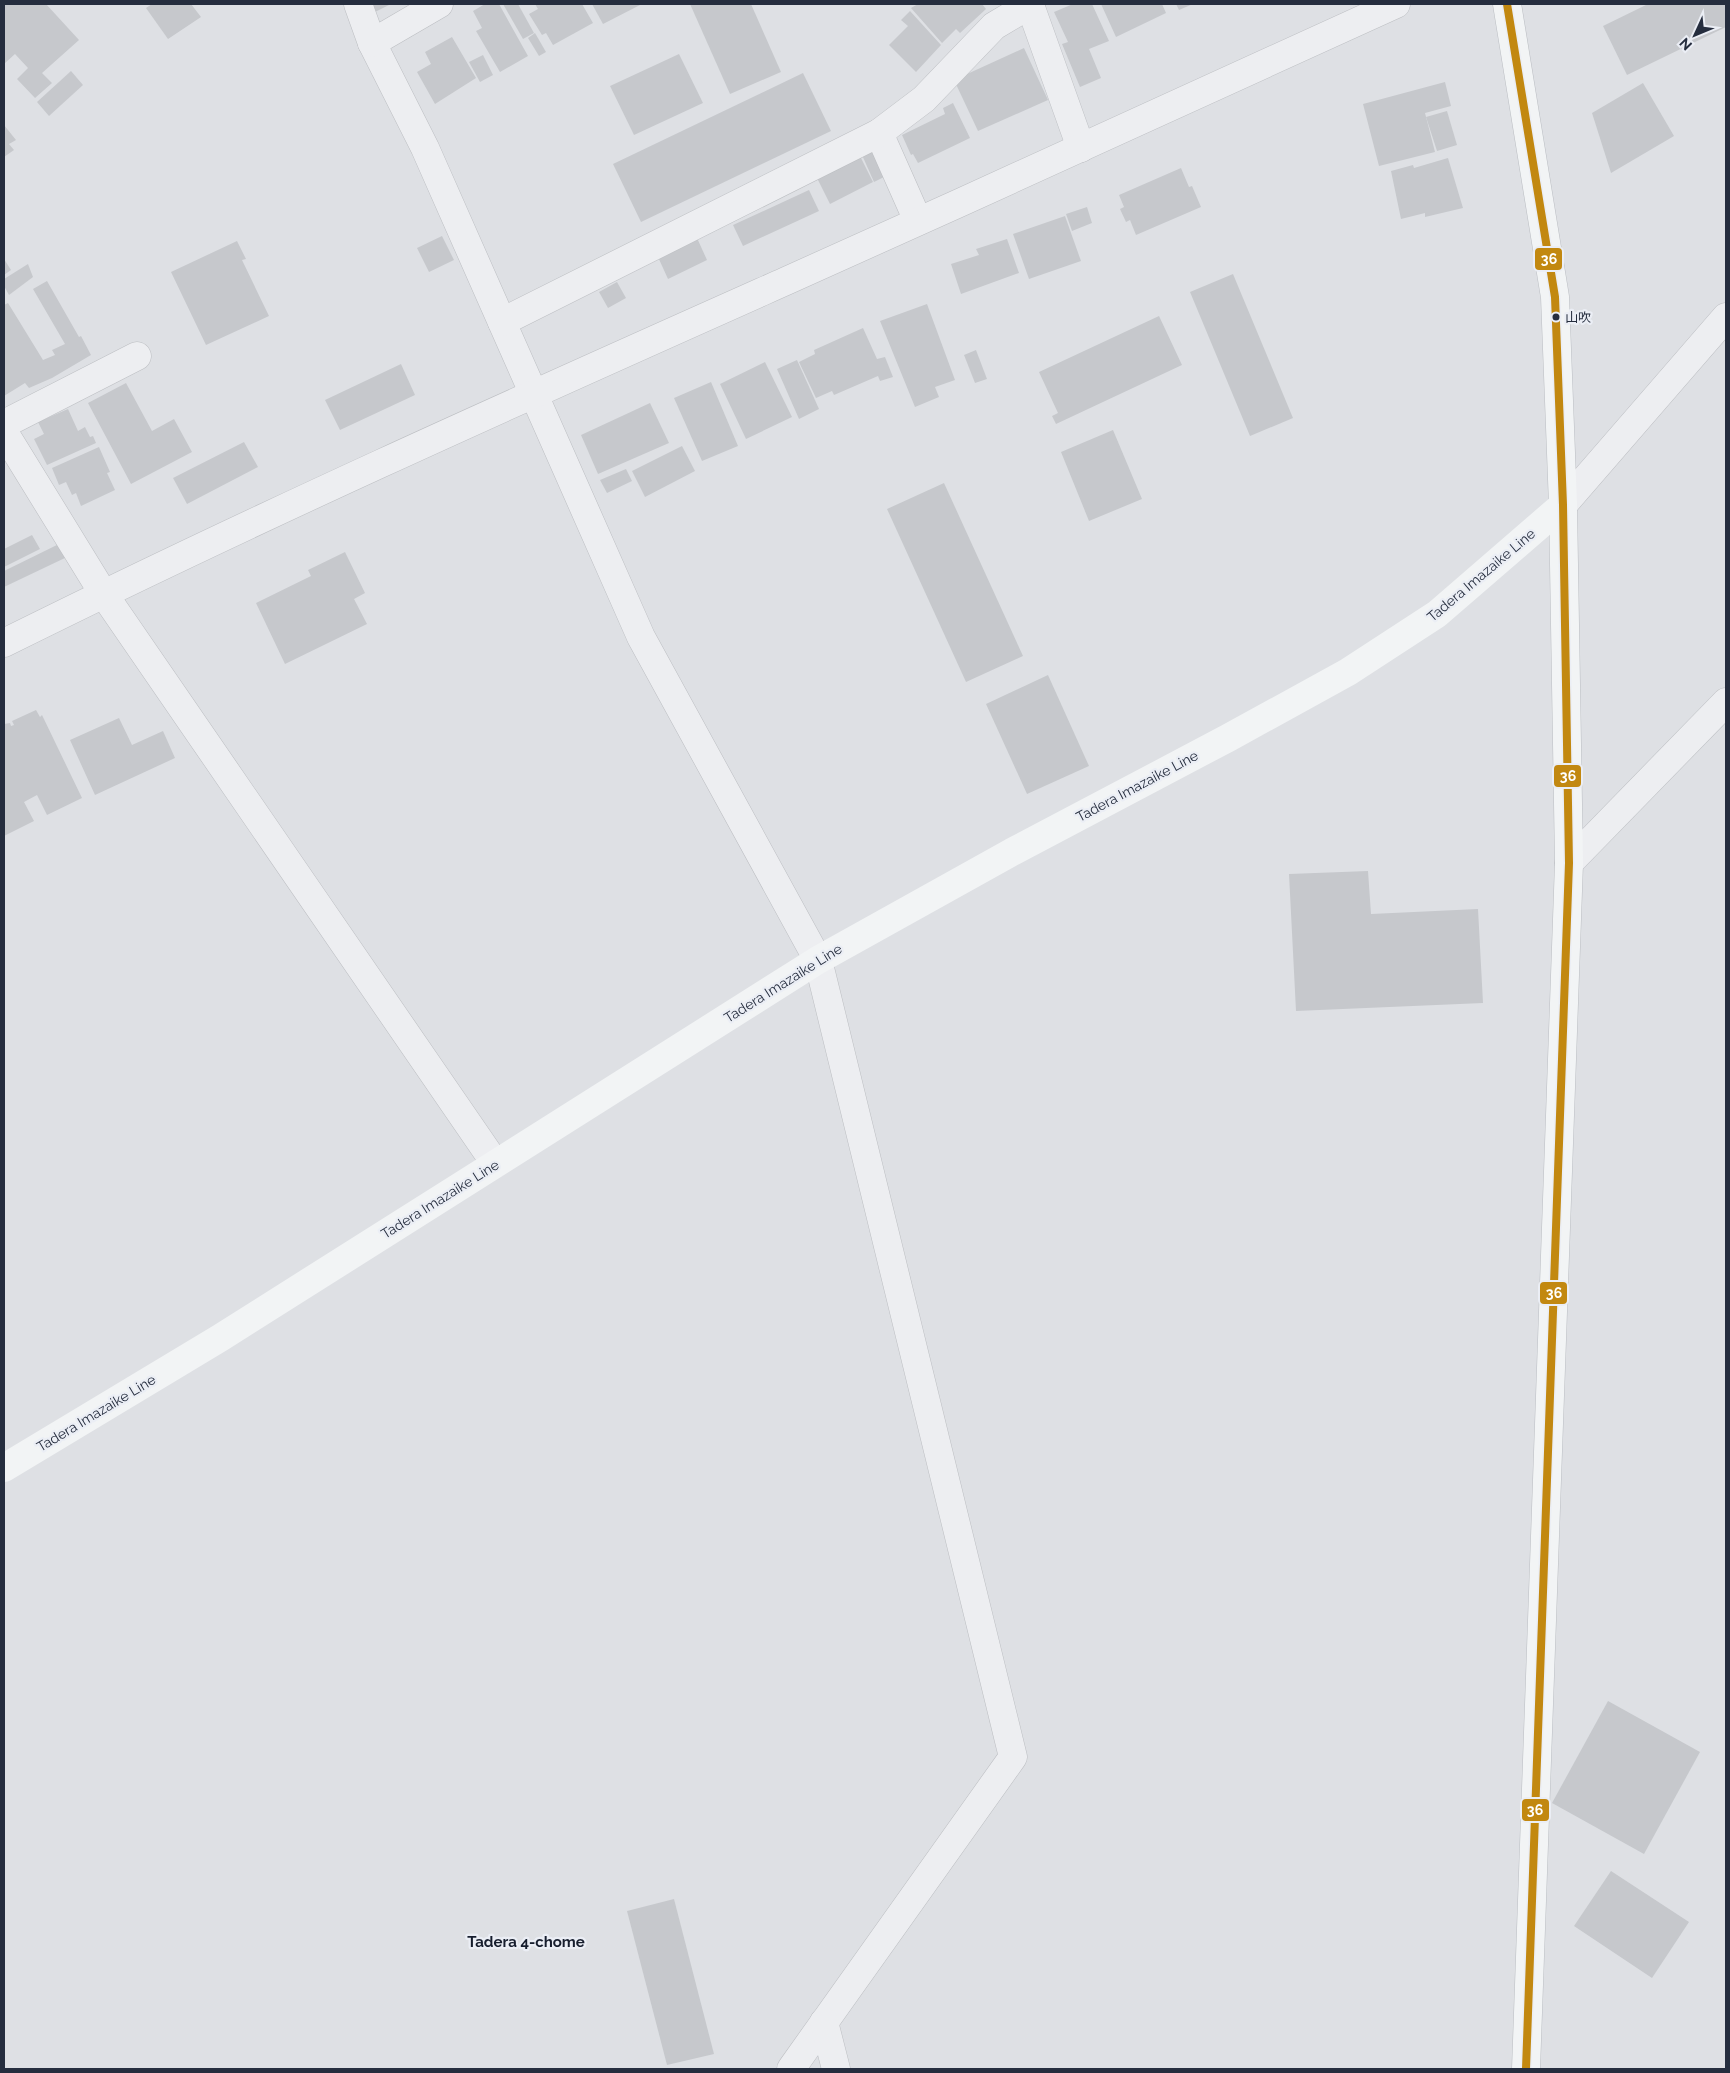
<svg xmlns="http://www.w3.org/2000/svg" width="1730" height="2073" font-family="Raleway,'Noto Sans JP',sans-serif">
<rect width="100%" height="100%" fill="#dee0e4"/>
<g fill="#c6c8cc">
<path d="M4 4H46L79 40 42 73 52 83 35 98 17 79 28 68 15 54 5 63 4 62Z"/>
<path d="M152 4H191L201 17 168 39 146 8Z"/>
<path d="M371 4H391L375 12Z"/>
<path d="M485 4H499L528 56 500 72 476 31 482 28 473 11Z"/>
<path d="M503 4H518L534 33 523 39Z"/>
<path d="M535 4H582L593 23 553 45 546 33 542 35 529 14 538 9Z"/>
<path d="M592 4H642L603 24Z"/>
<path d="M690 4H751L781 72 730 94Z"/>
<path d="M918 4H982L986 9 960 33 956 29 942 43 911 8Z"/>
<path d="M1073 4H1092L1109 41 1089 49 1101 78 1080 87 1062 44 1068 42 1054 12Z"/>
<path d="M1101 4H1162L1166 13 1116 37Z"/>
<path d="M1176 4H1193L1179 10Z"/>
<path d="M1648 4H1726V27L1627 75 1603 26Z"/>
<path d="M910 11 941 45 916 72 889 45 908 26 901 20Z"/>
<path d="M535 33 546 52 539 56 528 38Z"/>
<path d="M452 37 476 78 435 104 417 72 431 64 425 52Z"/>
<path d="M1024 48 1048 100 978 131 954 80Z"/>
<path d="M679 54 703 103 634 135 610 86Z"/>
<path d="M483 55 493 75 480 82 469 62Z"/>
<path d="M71 71 83 85 49 116 37 102Z"/>
<path d="M803 73 831 131 641 222 613 164Z"/>
<path d="M1445 82 1451 106 1425 113 1435 152 1379 166 1363 104Z"/>
<path d="M1643 83 1674 136 1611 173 1592 113Z"/>
<path d="M953 103 970 138 918 163 913 154 911 155 902 135 945 114 943 108Z"/>
<path d="M1447 111 1457 145 1437 151 1426 117Z"/>
<path d="M4 125 16 140 9 144 14 150 4 157Z"/>
<path d="M872 151 884 177 874 182 862 155Z"/>
<path d="M860 156 873 182 830 204 817 178Z"/>
<path d="M1448 158 1463 208 1425 217V213L1401 219 1391 171 1413 165 1414 168Z"/>
<path d="M1181 168 1189 187 1192 186 1201 207 1136 235 1130 220 1126 222 1120 209 1124 207 1119 195Z"/>
<path d="M809 190 819 211 743 246 733 225Z"/>
<path d="M1087 207 1092 223 1072 231 1066 214Z"/>
<path d="M1065 216 1081 261 1029 279 1013 234Z"/>
<path d="M442 236 454 260 429 272 417 248Z"/>
<path d="M697 238 707 260 668 279 658 257Z"/>
<path d="M1007 239 1019 273 961 294 951 264 979 255 976 249Z"/>
<path d="M237 241 246 259 242 260 269 316 206 345 171 272Z"/>
<path d="M4 259 11 270 4 275Z"/>
<path d="M28 264 33 277 9 295 4 286V279Z"/>
<path d="M1233 274 1293 418 1250 436 1190 292Z"/>
<path d="M47 281 79 337 81 336 91 355 52 378 29 388 25 383 4 396V305L8 303 43 360 55 355 52 350 65 344 33 289Z"/>
<path d="M617 282 626 298 608 308 599 292Z"/>
<path d="M927 304 955 380 935 387 939 397 915 407 880 321Z"/>
<path d="M1159 316 1182 365 1056 424 1052 416 1058 413 1039 372Z"/>
<path d="M863 328 877 359 885 357 893 377 880 381 878 376 834 395 832 391 816 398 799 362 815 354 814 350Z"/>
<path d="M976 350 987 379 975 383 964 355Z"/>
<path d="M797 360 819 409 799 419 777 369Z"/>
<path d="M765 362 792 417 746 439 720 384Z"/>
<path d="M401 364 415 395 340 430 325 400Z"/>
<path d="M711 382 738 446 702 461 674 398Z"/>
<path d="M126 383 152 431 174 419 192 452 131 484 88 403Z"/>
<path d="M650 403 669 443 598 474 581 435Z"/>
<path d="M68 409 78 431 85 427 90 437 93 436 96 443 47 465 34 439 44 434 38 422Z"/>
<path d="M1113 430 1142 499 1089 521 1061 452Z"/>
<path d="M244 442 258 467 187 504 173 478Z"/>
<path d="M682 446 695 471 645 497 632 471Z"/>
<path d="M99 447 110 472 107 473 115 490 81 506 76 493 72 495 66 482 59 485 52 468Z"/>
<path d="M626 469 632 481 607 493 600 480Z"/>
<path d="M944 483 1023 656 966 682 887 509Z"/>
<path d="M32 535 40 549 4 567V549Z"/>
<path d="M61 543 67 557 4 587V571Z"/>
<path d="M345 552 365 593 354 599 367 624 285 664 256 603 311 576 308 570Z"/>
<path d="M1048 675 1089 766 1027 794 986 704Z"/>
<path d="M36 710 40 717 42 715 82 798 47 815 37 795 24 802 34 821 4 836V724L10 723 11 726 14 725 12 721Z"/>
<path d="M119 718 132 745 163 731 175 758 95 795 70 740Z"/>
<path d="M1368 871 1371 914 1478 909 1483 1003 1296 1011 1289 874Z"/>
<path d="M1608 1701 1700 1752 1644 1854 1552 1803Z"/>
<path d="M1611 1871 1689 1922 1652 1978 1574 1926Z"/>
<path d="M674 1899 714 2054 667 2065 627 1911Z"/>
</g>
<g fill="none" stroke-linecap="round" stroke-linejoin="round">
<g stroke="#bcbec2" stroke-width="29">
<g id="minor">
<path d="M358 4 372 43 425 148 641 637 818 960 1013 1757 791 2069"/>
<path d="M1030 5 1081 148"/>
<path d="M372 43 439 4"/>
<path d="M879 133 918 221"/>
<path d="M502 322 879 133 924 99 994 26 1031 4"/>
<path d="M4 424 137 356"/>
<path d="M4 432 103 593 495 1163"/>
<path d="M1563 505 1726 317"/>
<path d="M1569 863 1726 702"/>
<path d="M824 2022 836 2069"/>
</g>
</g>
<g stroke="#bcbec2" stroke-width="29">
<path id="tertiary" d="M4 643C261 515 524 398 786 281 990 190 1193 96 1396 4"/>
</g>
<g stroke="#babdc2" stroke-width="29">
<path id="primary" d="M1507 4 1555 297 1563 505 1569 863 1526 2069"/>
</g>
<use href="#minor" stroke="#edeef1" stroke-width="28"/>
<use href="#tertiary" stroke="#edeef1" stroke-width="28"/>
<path stroke="#f2f4f5" stroke-width="28" d="M4 1468 220 1338 818 960 1012 852 1228 738 1348 672 1437 614 1563 505"/>
<use href="#primary" stroke="#f2f4f5" stroke-width="28"/>
<g stroke="#ebeef5" stroke-width="11">
<path id="bus-1" d="M1507 4 1555 297 1563 505 1569 863 1526 2069"/>
</g>
<use href="#bus-1" stroke="#c28810" stroke-width="8"/>
</g>
<circle fill="#252d3e" stroke="#ebeef5" stroke-width="2" cx="1556" cy="317" r="4.5"/>
<g text-anchor="middle" dominant-baseline="central" stroke-width="4.5" stroke-linejoin="round" paint-order="stroke">
<g font-size="13" fill="#252d3e" stroke="#ebeef5" text-anchor="start">
<text x="1565" y="317">山吹</text>
</g>
<g font-size="14" fill="#252d3e" stroke="#ebeef5">
<text transform="translate(1481 575) rotate(-40)">Tadera Imazaike Line</text>
<text transform="translate(1137 786) rotate(-28)">Tadera Imazaike Line</text>
<text transform="translate(783 983) rotate(-32)">Tadera Imazaike Line</text>
<text transform="translate(440 1199) rotate(-32)">Tadera Imazaike Line</text>
<text transform="translate(96 1413) rotate(-31)">Tadera Imazaike Line</text>
</g>
<g font-size="15" font-weight="bold" fill="#171e2e" stroke="#ebeef5">
<text x="526" y="1942">Tadera 4-chome</text>
</g>
</g>
<g stroke="#ebeef5" stroke-width="2">
<rect x="1534" y="247" width="29" height="24" rx="5" fill="#c28810"/>
<rect x="1553" y="764" width="29" height="24" rx="5" fill="#c28810"/>
<rect x="1539" y="1281" width="29" height="24" rx="5" fill="#c28810"/>
<rect x="1521" y="1798" width="29" height="24" rx="5" fill="#c28810"/>
</g>
<g font-size="14" text-anchor="middle" font-weight="bold" fill="#fff">
<text x="1549" y="264">36</text>
<text x="1568" y="781">36</text>
<text x="1554" y="1298">36</text>
<text x="1535" y="1815">36</text>
</g>
<rect width="1730" height="2073" fill="none" stroke="#252d3e" stroke-width="10"/>
<g transform="translate(1695 35) rotate(226)" stroke="#ebeef5" stroke-width="4" paint-order="stroke">
<path d="M0-4L9 19L0 12L-9 19Z" fill="#252d3e"/>
<text y="-8" font-size="14" font-weight="bold" text-anchor="middle" fill="#252d3e">N</text>
</g>
</svg>
